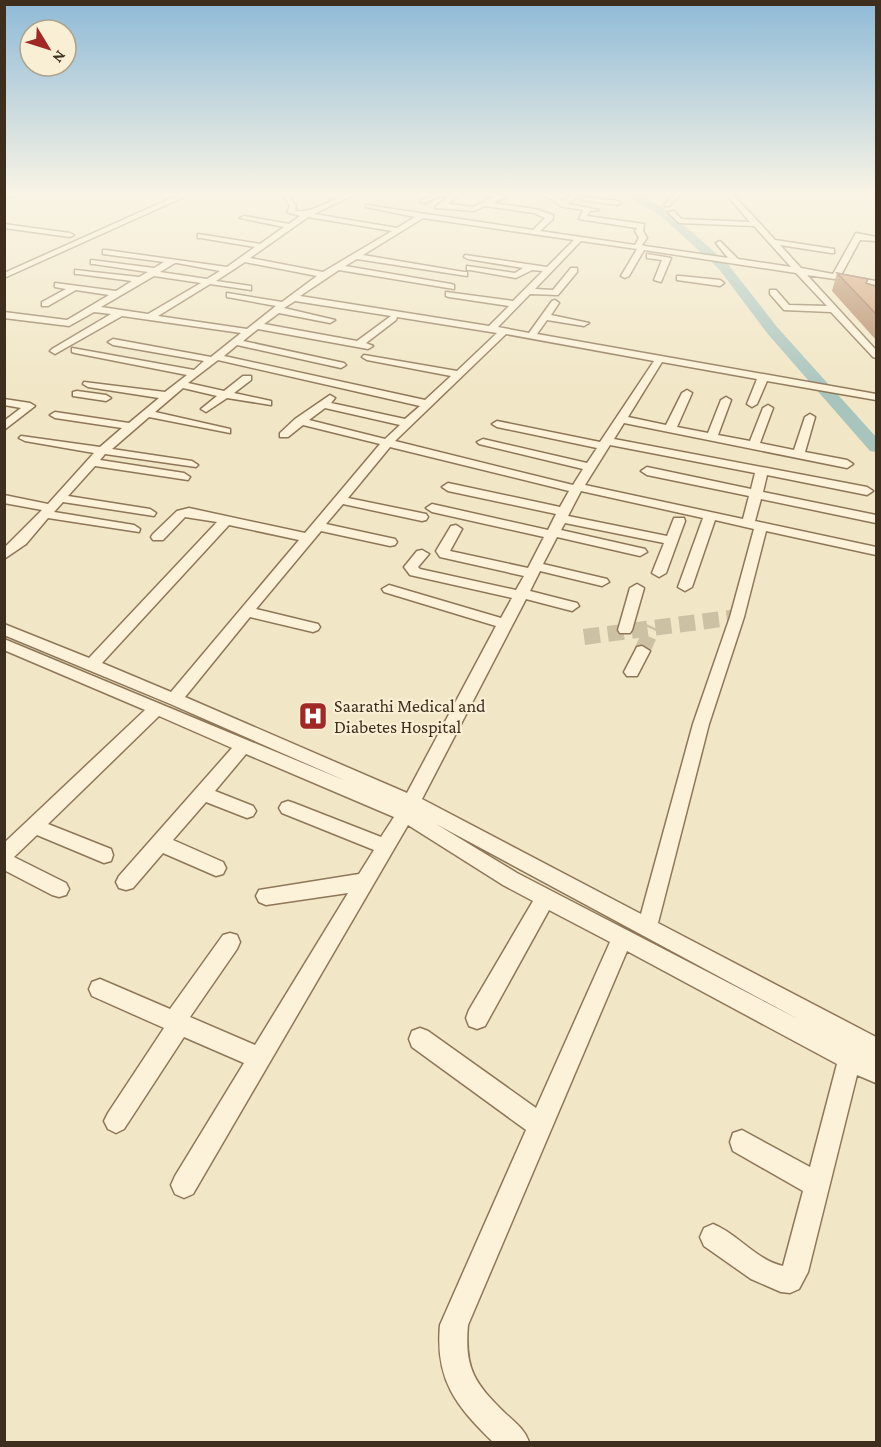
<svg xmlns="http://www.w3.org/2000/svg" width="881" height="1447" font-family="'Crimson Pro',serif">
<rect width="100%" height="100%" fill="#f1e6c5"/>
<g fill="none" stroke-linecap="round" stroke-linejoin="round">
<path fill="#a7c4bd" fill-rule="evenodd" d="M619 192H633L668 211 727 263 777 327 876 437V452L870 451 767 333 719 269 660 215Z"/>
<g stroke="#cdc1a4" stroke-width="16" stroke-dasharray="16 8" stroke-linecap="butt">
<path d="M584 637 737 617"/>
<path d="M642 651 653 627"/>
</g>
<g stroke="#8e7759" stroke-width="3">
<g id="minor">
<path d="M12 192H23L4 199V195Z"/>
<path d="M185 192H195L4 278V273Z"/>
<path d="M284 192H291L289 195 296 206 295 211C318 214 337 192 360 192L314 214 397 228 415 217 366 207V205L533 230 545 218 534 213 485 206 474 211 436 208V206L448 198 440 196 425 203 420 202C434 192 448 192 464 192L448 204 473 207 493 197 473 192H489L506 197 492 203 535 209 553 215V219L540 231 635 245 639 238 635 231 637 228 579 219 583 210 560 206 551 198 526 192 553 194 563 201 575 192H583L568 204 599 210 590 211 587 216 644 224 643 231 647 238 642 245 645 246 728 258 716 243 720 241 738 259 791 267 754 226 679 223 668 212 674 211 681 219 750 222 724 192H731L775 240 834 249V253H831L780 245 801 268 833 274 856 233 876 237V241L860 240 841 275 876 281V285L807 275 876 350V358L873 357 831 312 784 310 770 294V290H776L789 305 827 306 796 273 644 250 629 276 625 278 621 276 637 249 581 241 535 289 553 290 571 268H577V272L558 295 530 294 498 327 529 333 552 301 555 300 559 303 551 315 589 323 584 326 547 320 537 334 876 394V400L767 381 757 404 752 407 747 404 757 379 662 362 628 417 666 425 682 393 687 390 692 393 677 427 708 433 721 400 726 397 731 400 718 435 750 441 763 408 768 405 773 408 760 443 794 450 805 417 810 414 815 417 805 452 847 460 853 464 847 468 624 423 614 439 867 487 873 491 867 495 767 475 763 492 876 515V523L761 499 755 521 876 547V555L766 531 744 617 709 724 658 923 876 1037V1083L857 1075 808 1272 799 1289 790 1293 781 1292 751 1279 704 1246 700 1237 704 1228 713 1224C738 1234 756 1260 783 1266L803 1191 733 1151 730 1142 733 1133 742 1130 810 1167 837 1064 627 951 468 1325C464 1369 475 1384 506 1414 516 1423 525 1430 529 1442H493C456 1406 435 1380 440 1325L526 1130 412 1047 409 1039 412 1031 420 1028 428 1031 536 1108 610 942 549 910 485 1026 477 1029 469 1026 466 1018 469 1010 533 901 503 885 408 825 193 1194 184 1198 175 1194 171 1185 175 1176 244 1063 184 1037 124 1129 116 1133 108 1129 104 1121 108 1113 164 1028 92 996 89 989 92 982 100 979 170 1009 223 935 230 933 237 935 240 942 237 949 190 1017 255 1045 348 893 266 905 259 902 256 896 259 890 359 874 374 850 282 813 279 808 282 803 288 801 294 803 381 837 394 817 246 754 215 791 253 806 256 811 253 816 247 818 206 802 173 840 223 862 226 868 223 874 216 876 163 853 133 888 126 890 119 888 116 882 119 876 232 748 159 716 48 824 111 849 113 855 111 861 104 863 37 835 14 857 66 883 69 889 66 895 59 897 52 895 4 870V843L145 710 4 650V639L346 781 168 703 4 635V624L89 658 217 522 185 517 163 540H153L151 537 153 534 177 511 189 508 305 533 380 444 303 425 288 437H280V433L295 419 330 395 335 398 331 403 405 419 420 406 218 360 188 383 224 391 243 376H251V380L234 393 271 401V405L227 398 206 412 201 409 217 396 183 388 155 412 230 429V433L149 417 112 449 192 461 198 465 196 467 105 454 100 460 184 473 190 477 188 480 95 466 68 496 150 509 156 513 154 516 63 502 54 512 134 525 140 529 139 532 48 518 26 544 4 559V548L42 510 4 503V495L48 504 94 453 25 441 19 438 21 436 100 447 122 428 55 418 50 415 55 412 129 423 159 398 88 387 83 384 84 382 165 392 187 375 75 353 72 352V348L194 370 204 361 113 345 108 342 113 339 211 357 241 333 122 316 55 354 50 351 52 349 111 314 94 312 69 326 4 318V312L67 320 109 295 76 290 48 306H42V302L66 289 55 287V283L116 291 132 281 78 274H75V270L139 277 148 272 94 264H91V260L154 268 164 262 103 254V250H106L227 267 255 247 201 238H198V234L260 244 284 227 240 218 244 216 289 224 300 216 287 212 290 206 283 195ZM308 217 392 231 323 272 250 258ZM423 218 574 240 547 267 465 255 464 257 468 259 523 268 515 273 467 266V270H470L516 278 532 270 543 271 513 301 446 292V296L449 297 509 306 489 326 300 296 339 270 454 289V285L451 284 345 266 357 259 467 276V272H464L363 255ZM245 262 317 276 282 302 227 293V297L276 306 247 329 158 316 210 284 251 290V286L216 281ZM175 263H177L220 271 207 279 160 272ZM154 276 201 283 148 314 101 307ZM295 301 391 316 357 341 264 324 279 313 330 323 335 320 284 308ZM397 317 497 333 457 371 364 355 362 357 367 360 451 376 425 400 224 356 237 345 341 368 346 365 344 363 243 341 258 329 368 349 373 346 366 343 396 320ZM506 334 654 361 600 442 497 421 492 424 497 427 597 448 587 463 483 439 477 442 479 444 583 469 573 485 395 441ZM325 408 400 425 385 439 309 420ZM610 445 755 473 751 489 647 467 641 471 647 475 749 496 743 519 585 485ZM390 447 569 491 560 507 448 483 442 487 448 491 556 514 548 530 432 504 426 508 432 512 544 537 528 568 450 551 462 529 456 525 451 526 436 551 440 557 524 576 516 590 420 569 418 567 429 554 422 550 417 551 404 567 410 575 512 598 501 618 389 585 382 589 384 592 496 626 407 793 185 697 250 617 313 632 318 630 320 627 318 624 256 609 321 531 390 546 395 545 397 542 395 539 326 524 343 504 422 521 426 520 428 517 426 514 348 498ZM581 491 703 518 678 587 685 591 692 587 715 520 754 529 730 617 693 724 641 914 422 799 526 599 572 611 579 606 577 603 530 591 540 571 602 586 609 582 607 579 543 564 557 537 640 556 647 552 645 549 561 530 565 523 664 543 652 573 659 577 666 573 685 521 684 518H674L667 536 568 516ZM229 525 299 540 171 692 102 663ZM436 824 798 1019 517 873Z"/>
<path d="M644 192H651L646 197 643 195Z"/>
<path d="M676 192H683L669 206H665V204Z"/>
<path d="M583 197 618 201 621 203 618 205 581 200Z"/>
<path d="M4 224 70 233 74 235 70 237 4 228Z"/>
<path d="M647 254 671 258 661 282 654 280 662 260 647 258Z"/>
<path d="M680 276 720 280 724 283 720 286 677 280V276Z"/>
<path d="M77 391 106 395 111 398 106 401 73 396V392Z"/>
<path d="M4 399 30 403 35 406 4 430V421L21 408 4 405Z"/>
<path d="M637 584 644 588 632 630 630 633H620L618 630 630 588Z"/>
<path d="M642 646 650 651 637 676H627L624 672 637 647Z"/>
</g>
</g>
<use href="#minor" fill="#fbf2d9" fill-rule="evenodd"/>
</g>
<path fill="#b58a67" d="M837 273 875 286 876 284V340L832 291Z"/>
<path fill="#d2a078" stroke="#937054" stroke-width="1.5" d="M837 273 868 279 866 283 875 286 876 284V314Z"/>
<linearGradient id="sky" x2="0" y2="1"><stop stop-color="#8ebad7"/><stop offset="0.49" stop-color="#f9f4e5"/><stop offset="1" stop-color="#f9f4e5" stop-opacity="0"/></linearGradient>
<rect width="881" height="395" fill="url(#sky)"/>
<defs>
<g id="hospital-square" transform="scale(1.5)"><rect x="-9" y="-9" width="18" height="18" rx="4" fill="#a12825" stroke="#f8efd5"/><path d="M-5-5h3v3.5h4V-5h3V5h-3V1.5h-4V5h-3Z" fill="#fff"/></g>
</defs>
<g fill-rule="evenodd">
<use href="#hospital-square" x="313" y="716"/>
</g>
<g text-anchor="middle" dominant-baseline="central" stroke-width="4.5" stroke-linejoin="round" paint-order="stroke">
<g font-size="18" fill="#3d2e1e" stroke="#f8efd5" text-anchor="start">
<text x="334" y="706">Saarathi Medical and<tspan x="334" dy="21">Diabetes Hospital</tspan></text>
</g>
</g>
<rect width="881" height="1447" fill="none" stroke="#3d2e1e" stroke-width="12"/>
<g transform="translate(48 48) rotate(128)"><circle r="28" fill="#f8efd5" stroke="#ada28c" stroke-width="1.5"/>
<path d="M0-4.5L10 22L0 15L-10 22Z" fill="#a12825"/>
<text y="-9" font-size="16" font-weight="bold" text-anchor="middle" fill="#3d2e1e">N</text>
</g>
</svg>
